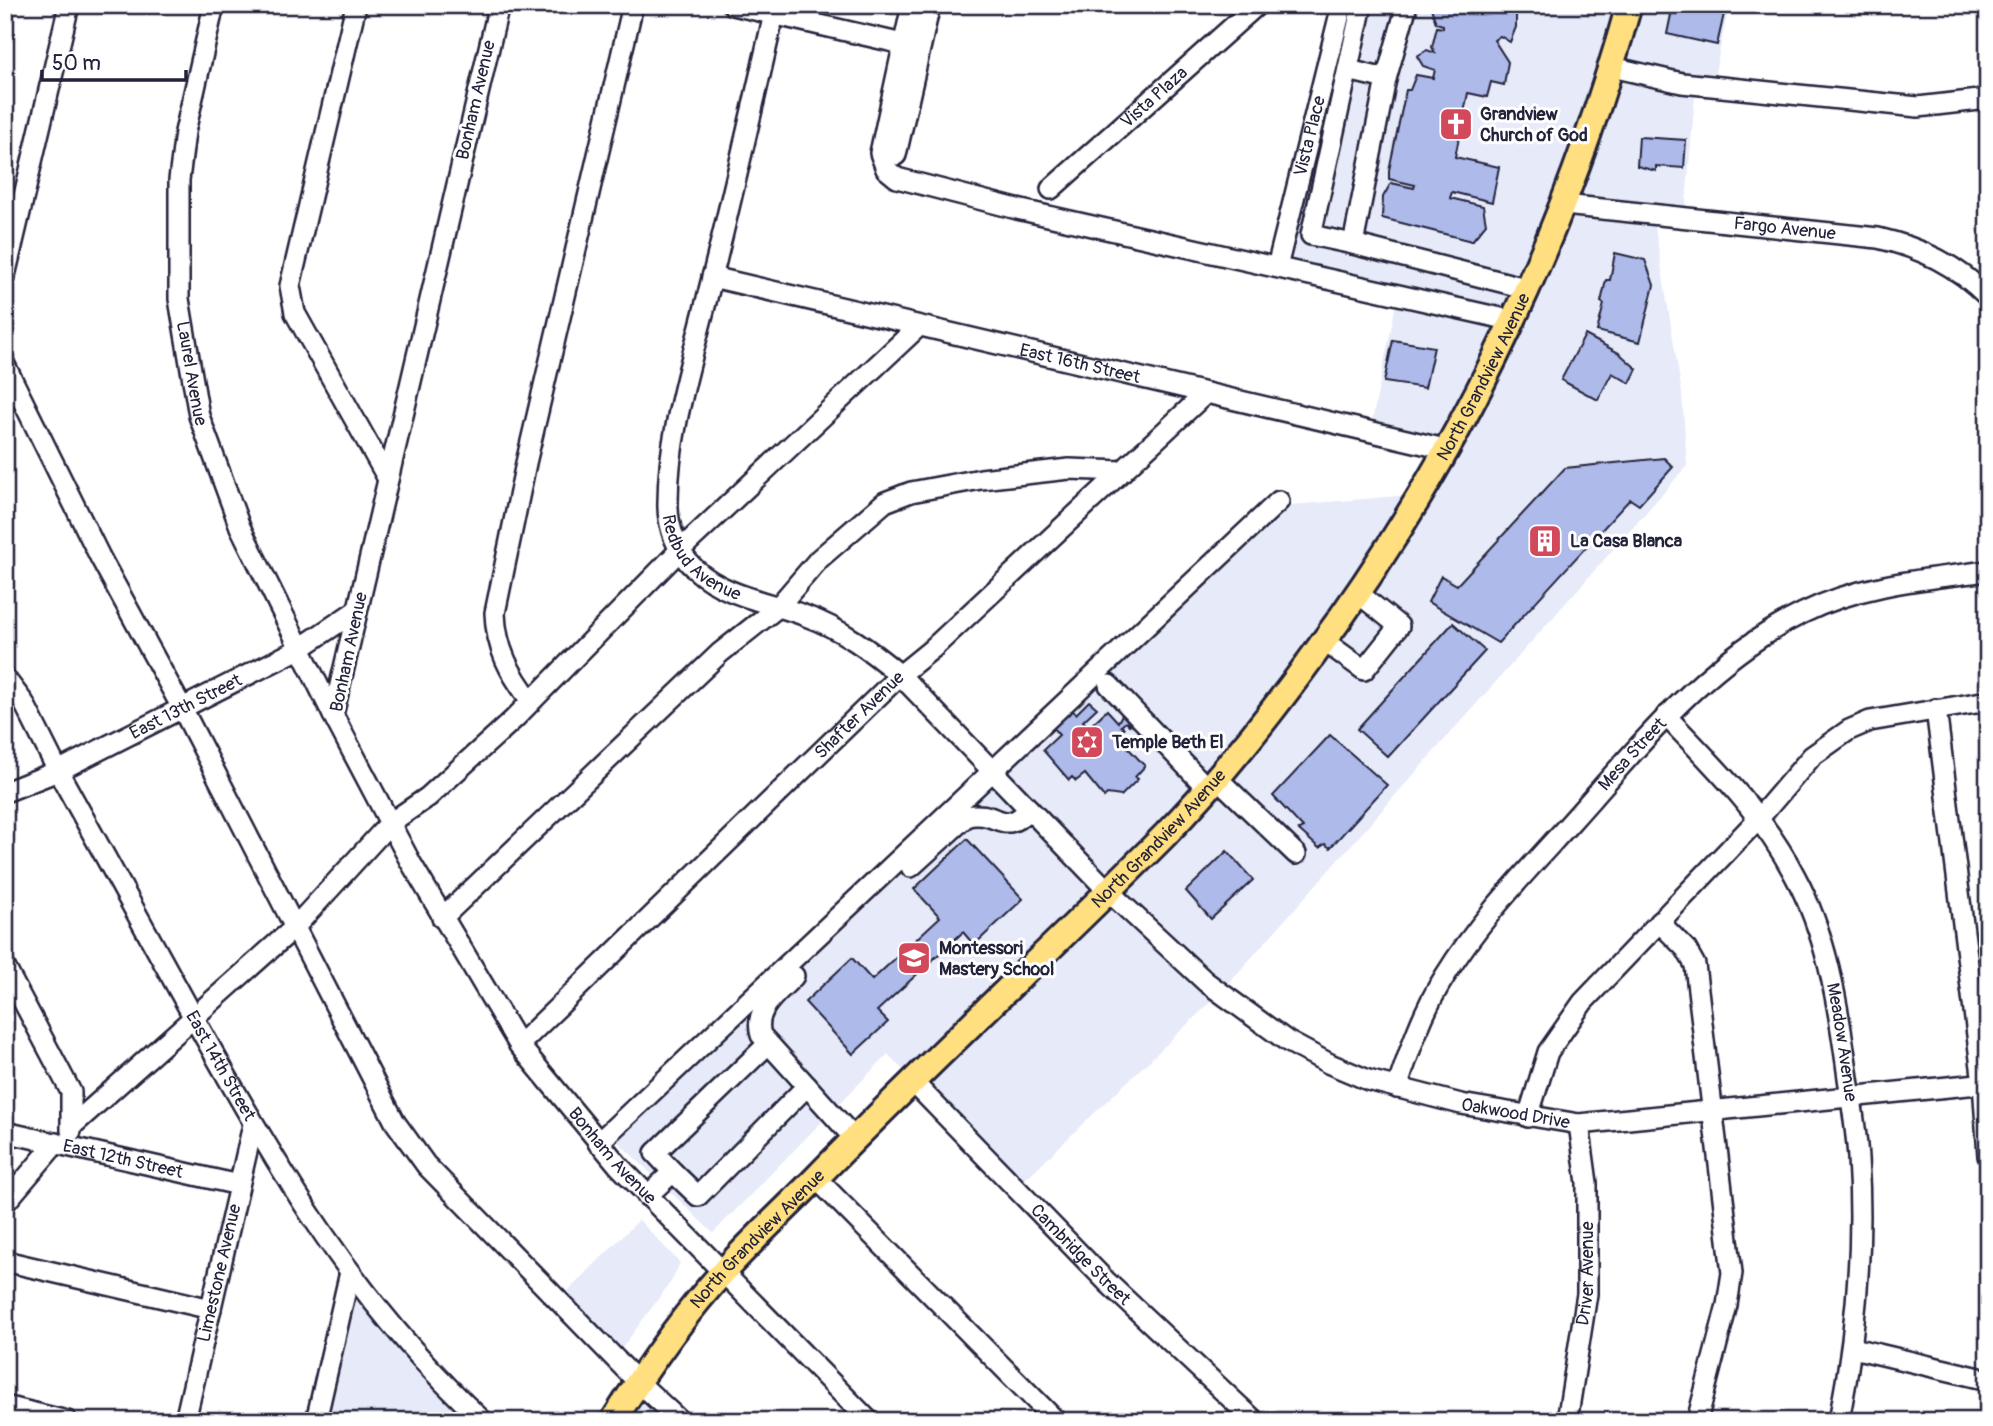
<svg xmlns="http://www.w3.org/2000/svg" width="1993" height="1426" font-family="Pangolin,sans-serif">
<rect width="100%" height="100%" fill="#fff"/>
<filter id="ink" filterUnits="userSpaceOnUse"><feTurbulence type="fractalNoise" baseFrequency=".0143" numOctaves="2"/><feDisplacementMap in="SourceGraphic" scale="14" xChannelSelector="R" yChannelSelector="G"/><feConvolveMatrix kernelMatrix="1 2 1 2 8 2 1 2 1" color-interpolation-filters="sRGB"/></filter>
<g filter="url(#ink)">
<g fill="#e6eaf9">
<path d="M1342 5H1729L1713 82 1696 83 1685 215H1653L1682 394 1687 466 1220 993 1015 1189 888 1054 713 1233 614 1138 1281 506 1422 494 1449 450 1370 431 1398 295 1281 265Z"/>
<path d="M639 1220 680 1263 672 1280 616 1356 561 1298Z"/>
<path d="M356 1280 484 1421H324Z"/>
<path d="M638 1382 677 1421H613Z"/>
</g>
<g fill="#adbaea" stroke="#22223b" stroke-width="2">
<path d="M1430 5H1500L1516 10V27L1510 42 1500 36 1494 40 1508 62 1504 85 1491 82 1487 97 1468 93 1455 157 1499 167 1492 202 1452 192 1450 198 1483 206 1486 224 1472 241 1382 218 1383 197 1391 183 1414 188 1415 185 1389 179V170L1406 90H1410L1416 75 1433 78 1435 70 1423 66 1417 56 1427 50 1435 53 1432 47 1437 27 1443 28V25L1436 23Z"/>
<path d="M1673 5H1726L1717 45 1667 34Z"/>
<path d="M1639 137 1686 140 1684 168 1656 166V171L1637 166Z"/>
<path d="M1615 253 1645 260 1654 285 1640 342 1597 331 1604 304 1601 302 1606 280H1610Z"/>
<path d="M1585 335 1619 353 1637 369 1630 383 1612 373 1598 400 1561 380Z"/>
<path d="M1393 340 1434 347 1425 388 1384 382Z"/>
<path d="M1664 458 1673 467 1639 505 1630 499 1498 643 1428 602 1441 576 1457 585 1565 468Z"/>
<path d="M1453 623 1485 651 1388 757 1357 729Z"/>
<path d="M1089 701 1097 708 1083 721 1089 727 1107 710 1118 722 1123 713 1131 721 1129 725 1126 722 1121 726 1124 728 1116 735 1145 766 1135 777 1138 779 1121 796 1107 794 1104 797 1085 774 1076 781 1072 777 1069 780 1043 750 1059 735 1053 728 1072 710 1076 714Z"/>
<path d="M1330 735 1387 785 1330 848 1325 844 1319 848 1299 830 1303 828 1273 796Z"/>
<path d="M967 839 1023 899 974 945 963 932 877 1011 888 1022 853 1054 805 1002 852 958 872 980 940 917 914 889Z"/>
<path d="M1227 851 1253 880 1211 919 1186 891Z"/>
</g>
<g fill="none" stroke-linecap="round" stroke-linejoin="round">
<g stroke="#22223b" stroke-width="24">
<g id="minor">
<path id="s1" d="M214 5 185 132 179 180V299L199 416 240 527 333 715"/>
<path d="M356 5 290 286 295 313 388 479"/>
<path id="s2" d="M499 5 333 715 411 863 519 1045 618 1165 869 1421"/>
<path d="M733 5 894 42"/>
<path id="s3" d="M776 5C754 102 732 198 708 294 692 361 668 433 668 502 667 526 677 553 695 569 724 596 769 602 806 616 842 629 871 651 900 675L1108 891 1206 982 1287 1041 1330 1064 1368 1080 1461 1104 1579 1124 1988 1083"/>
<path d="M912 5 880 153 886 169 897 178 1017 209 1514 321"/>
<path d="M1407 5 1386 79 1353 244 1529 289"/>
<path d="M1612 67 1682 83 1918 107 1988 99"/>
<path d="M1348 70 1386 79"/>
<path d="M896 155 930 5"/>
<path id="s4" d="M1051 189 1257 5"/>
<path id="s5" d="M1564 205 1878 238C1921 248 1957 265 1988 297"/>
<path d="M1353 244 1311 235 1362 5"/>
<path id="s6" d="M1277 267 1342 5"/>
<path d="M5 276 69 5"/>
<path id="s7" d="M712 277 1449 450"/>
<path d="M5 365 100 557 182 708 395 1122 426 1165 638 1382 680 1421"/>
<path d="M1324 641 1364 670 1399 626 1358 593"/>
<path id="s8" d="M5 678 24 703 58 771C105 856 152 942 199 1027 281 1174 358 1306 483 1421"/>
<path d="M1109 685 1207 788"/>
<path d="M531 701C510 674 496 648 495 613L526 463 633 5"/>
<path d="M1936 709 1983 1083 1988 1156"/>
<path id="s9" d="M1666 716C1714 766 1763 814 1795 876 1826 933 1837 999 1846 1063 1850 1095 1856 1126 1858 1158 1864 1246 1856 1334 1839 1421"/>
<path d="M1216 777 1296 854"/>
<path id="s10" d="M5 792 58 771 299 649 357 610"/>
<path d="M911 867 967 816C998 809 1003 838 1029 809"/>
<path d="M442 918 720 653 778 607 819 559 885 502 911 492 981 479 1069 469 1123 471"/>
<path d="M1659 922 1686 949 1695 965 1732 1273 1727 1305 1697 1421"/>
<path d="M5 967 71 1092V1131"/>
<path d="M794 976C778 993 753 1009 761 1035L854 1138"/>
<path id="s11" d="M519 1045 900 675 932 649 1206 393"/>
<path id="s12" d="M912 1081 1107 1282 1255 1421"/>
<path id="s13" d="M1397 1088C1410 1049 1423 1010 1445 976 1480 919 1528 870 1572 821 1641 744 1708 659 1803 613 1861 584 1925 579 1988 571"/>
<path d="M1528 1117 1548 1052 1583 1002 1759 818 1812 756 1849 730 1870 721 1988 701"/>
<path d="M72 1126 294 928 390 823 428 797 514 719 680 550 919 326"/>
<path id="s14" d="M5 1132 239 1185"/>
<path d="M598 1143 1279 501"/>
<path d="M673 1172 655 1153 768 1044"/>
<path d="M816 1178 1056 1421"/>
<path d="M647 1196 673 1172 698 1196 807 1086"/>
<path d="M5 1203 56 1143"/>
<path d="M5 1261 211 1309"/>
<path d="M1853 1348 1988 1380"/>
<path d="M5 1406 67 1421"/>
<path id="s15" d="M185 1421 253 1125"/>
<path d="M316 1421 350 1272"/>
<path id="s16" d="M1567 1421 1587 1294V1183L1579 1124"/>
</g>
</g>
<g stroke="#22223b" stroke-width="30">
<g id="major">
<path id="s17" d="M613 1421C646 1369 682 1316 724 1271 754 1238 787 1208 818 1176 931 1060 1051 950 1166 834 1219 779 1268 718 1313 656 1459 459 1563 241 1629 5"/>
</g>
</g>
<use href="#minor" stroke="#fff" stroke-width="19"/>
<use href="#major" stroke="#ffdf80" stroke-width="24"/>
</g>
</g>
<defs>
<g id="church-square" transform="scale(1.75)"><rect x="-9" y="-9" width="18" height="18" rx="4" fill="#d1495b" stroke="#fff"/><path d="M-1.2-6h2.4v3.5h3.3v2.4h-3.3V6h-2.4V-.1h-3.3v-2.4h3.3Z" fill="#fff"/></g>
<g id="building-square" transform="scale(1.75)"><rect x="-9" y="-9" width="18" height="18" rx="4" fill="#d1495b" stroke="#fff"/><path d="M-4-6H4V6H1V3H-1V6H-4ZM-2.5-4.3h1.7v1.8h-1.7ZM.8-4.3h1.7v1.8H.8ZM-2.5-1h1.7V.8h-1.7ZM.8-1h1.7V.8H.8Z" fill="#fff"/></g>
<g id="synagogue-square" transform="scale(1.75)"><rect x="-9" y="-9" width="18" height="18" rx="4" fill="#d1495b" stroke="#fff"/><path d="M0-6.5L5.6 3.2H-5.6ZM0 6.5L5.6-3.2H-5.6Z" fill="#fff"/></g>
<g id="school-square" transform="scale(1.75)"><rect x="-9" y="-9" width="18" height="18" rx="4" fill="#d1495b" stroke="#fff"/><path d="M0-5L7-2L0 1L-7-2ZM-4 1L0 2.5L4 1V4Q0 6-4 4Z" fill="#fff"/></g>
</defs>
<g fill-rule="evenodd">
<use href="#church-square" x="1456" y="124"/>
<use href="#building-square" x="1545" y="541"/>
<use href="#synagogue-square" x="1087" y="742"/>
<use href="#school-square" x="914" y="958"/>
</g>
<g text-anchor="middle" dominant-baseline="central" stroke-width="6" stroke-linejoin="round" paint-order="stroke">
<g font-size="18" fill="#22223b" stroke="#fff">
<text stroke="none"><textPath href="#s4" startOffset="138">Vista Plaza</textPath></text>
<text transform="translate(476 100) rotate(-77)">Bonham Avenue</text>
<text stroke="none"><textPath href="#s6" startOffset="135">Vista Place</textPath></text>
<text stroke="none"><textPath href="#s5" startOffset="222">Fargo Avenue</textPath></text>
<text stroke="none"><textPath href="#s7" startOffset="378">East 16th Street</textPath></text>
<text stroke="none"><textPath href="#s1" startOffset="373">Laurel Avenue</textPath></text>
<text stroke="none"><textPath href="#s17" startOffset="1367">North Grandview Avenue</textPath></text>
<text stroke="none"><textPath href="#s3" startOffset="579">Redbud Avenue</textPath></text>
<text transform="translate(349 652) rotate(-78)">Bonham Avenue</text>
<text stroke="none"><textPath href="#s10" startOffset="200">East 13th Street</textPath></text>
<text stroke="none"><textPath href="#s11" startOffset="474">Shafter Avenue</textPath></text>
<text stroke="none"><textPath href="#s13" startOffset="413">Mesa Street</textPath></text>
<text stroke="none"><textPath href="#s17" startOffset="800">North Grandview Avenue</textPath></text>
<text stroke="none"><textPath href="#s9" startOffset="380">Meadow Avenue</textPath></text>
<text stroke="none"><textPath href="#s8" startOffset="444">East 14th Street</textPath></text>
<text stroke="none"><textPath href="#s3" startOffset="1592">Oakwood Drive</textPath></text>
<text stroke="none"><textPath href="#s2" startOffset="1253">Bonham Avenue</textPath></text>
<text stroke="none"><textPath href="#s14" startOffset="121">East 12th Street</textPath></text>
<text stroke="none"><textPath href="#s17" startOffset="233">North Grandview Avenue</textPath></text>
<text stroke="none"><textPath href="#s12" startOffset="242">Cambridge Street</textPath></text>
<text stroke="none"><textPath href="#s15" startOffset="152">Limestone Avenue</textPath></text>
<text stroke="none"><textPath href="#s16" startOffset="149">Driver Avenue</textPath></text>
</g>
<g font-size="18" font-weight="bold" fill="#22223b" stroke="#fff" text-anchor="start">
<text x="1480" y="114">Grandview<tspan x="1480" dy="21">Church of God</tspan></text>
<text x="1570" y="541">La Casa Blanca</text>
<text x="1112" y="742">Temple Beth El</text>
<text x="939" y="948">Montessori<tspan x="939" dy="21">Mastery School</tspan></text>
</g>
</g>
<rect width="1993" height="1426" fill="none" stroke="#fff" stroke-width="28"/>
<rect x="14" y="14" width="1965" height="1398" fill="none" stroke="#22223b" stroke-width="2.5" filter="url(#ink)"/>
<path d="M42 70v10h144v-10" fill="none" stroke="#22223b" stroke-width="3.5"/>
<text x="52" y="70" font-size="21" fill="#22223b" stroke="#ffffff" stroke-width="5" paint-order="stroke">50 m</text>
</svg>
